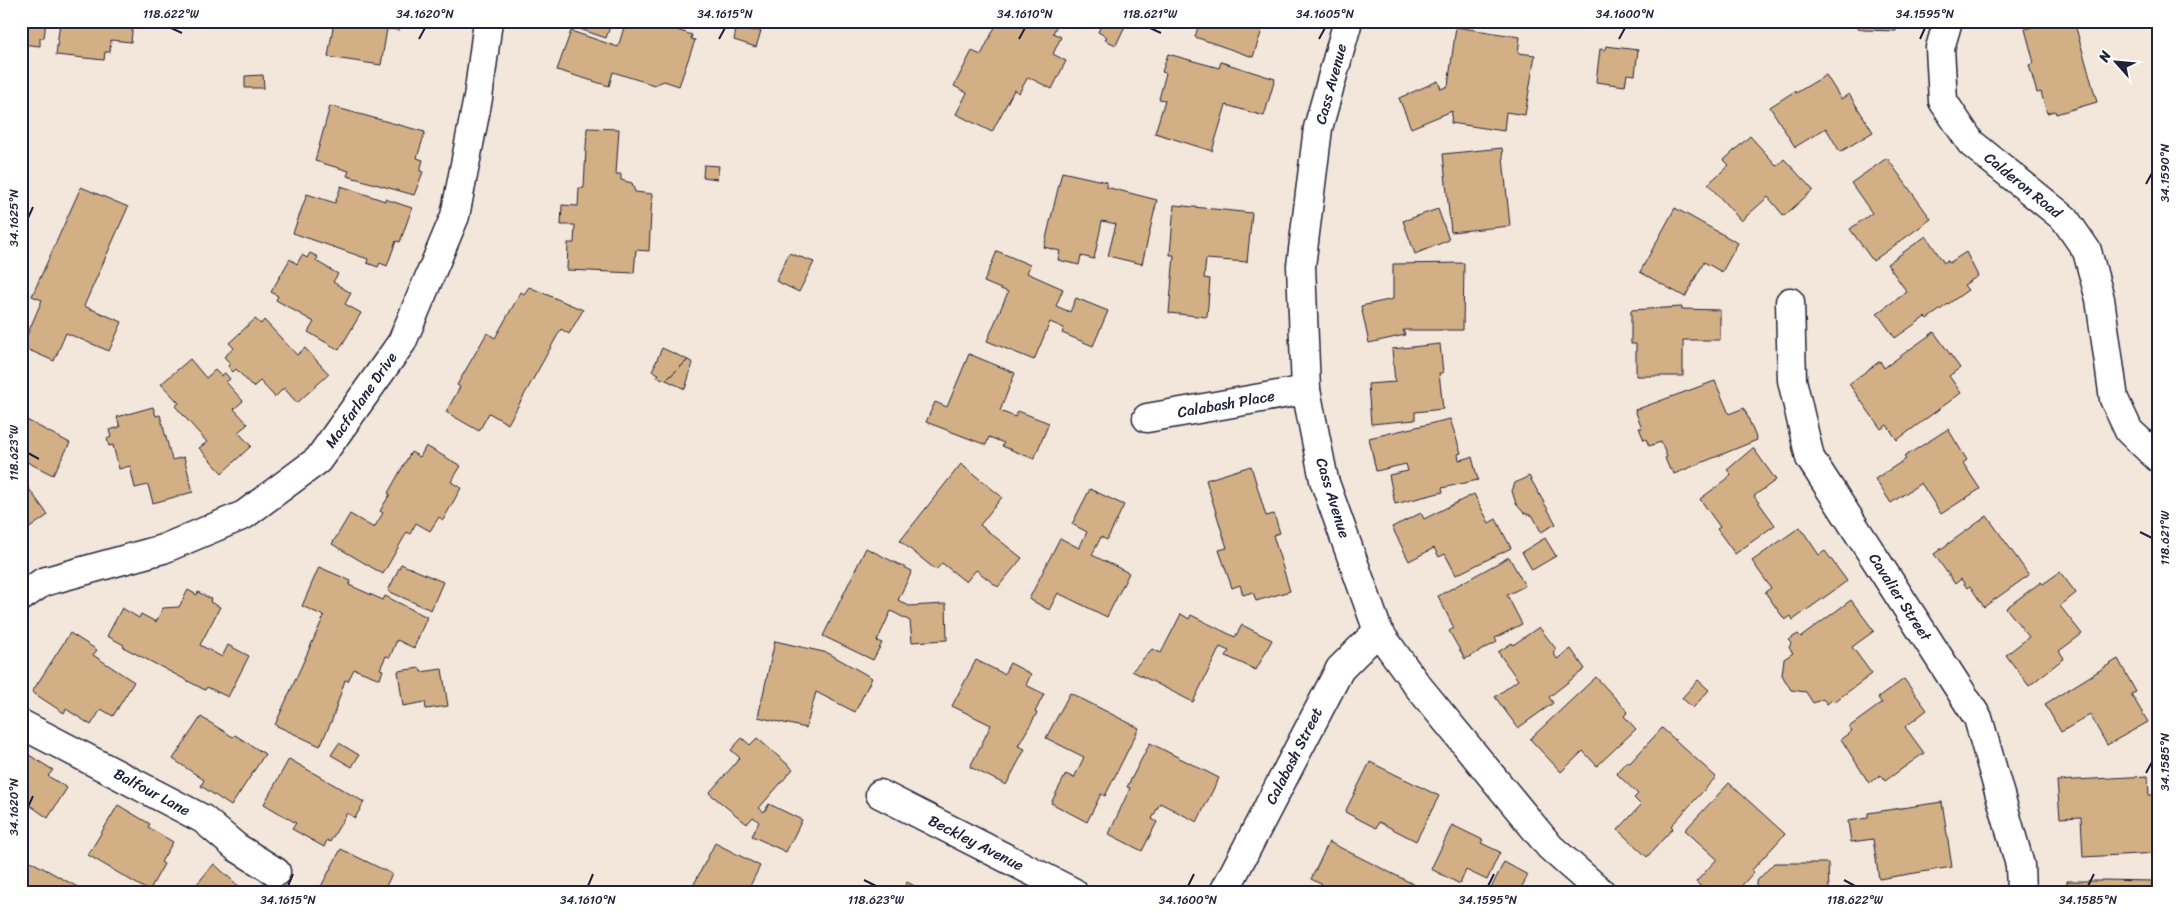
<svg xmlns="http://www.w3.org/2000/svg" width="2179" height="913" font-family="Sriracha,sans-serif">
<rect width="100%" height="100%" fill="#f2e7da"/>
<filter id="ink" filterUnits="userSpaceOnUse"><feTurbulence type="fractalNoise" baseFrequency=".02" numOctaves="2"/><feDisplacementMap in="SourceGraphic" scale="10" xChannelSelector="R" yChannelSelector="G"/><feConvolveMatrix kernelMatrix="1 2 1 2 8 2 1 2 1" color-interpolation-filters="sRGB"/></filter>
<g filter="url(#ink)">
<g fill="#d3af85" stroke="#22223b">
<path d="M21 21H46L44 38H40V46L21 44Z"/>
<path d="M60 21H133L131 42 111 40 110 52H105L104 60 56 55Z"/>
<path d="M334 21H400L399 30 387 29 381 65 328 57Z"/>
<path d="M576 21H612L606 38 574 27Z"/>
<path d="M626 21H650L692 35 691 39 695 40 679 86 664 81 654 85 613 72 609 86 557 70 571 31 618 47Z"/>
<path d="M998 21H1059L1053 33 1061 37 1053 54 1066 61 1052 89 1028 77 1019 93 1014 90 992 132 956 114 967 93 954 86 972 51 981 55Z"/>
<path d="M1103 21H1116L1125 26 1116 45 1105 40 1107 37 1098 32Z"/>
<path d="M1200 21H1265L1253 57 1195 37Z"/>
<path d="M1841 21H1896V31L1863 30Z"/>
<path d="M2052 21H2054L2055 25 2074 21 2097 102 2056 114 2055 111 2047 113 2041 92 2037 93 2029 65 2034 63 2025 29Z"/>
<path d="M1456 27 1520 37 1518 53 1535 55 1525 115 1506 112 1504 131 1451 123 1452 111 1411 128 1399 98 1438 81 1441 89 1448 86Z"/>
<path d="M736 29 761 31 756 47 734 40Z"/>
<path d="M1606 46 1638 50 1635 75 1627 74 1625 86 1596 82 1600 49 1605 50Z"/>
<path d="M1168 54 1219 68 1221 62 1275 79 1264 116 1226 105 1212 151 1155 133 1165 100 1159 99 1166 73 1162 72Z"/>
<path d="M263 75 264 88H245V76Z"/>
<path d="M1826 75 1841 99 1849 94 1873 132 1840 152 1826 128 1795 147 1770 107 1795 91 1796 93Z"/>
<path d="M330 106 425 132 417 158 423 160 420 171 423 172 414 195 347 176 349 171 315 161Z"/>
<path d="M587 128 619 129 616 174H621V180L632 183 635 192 652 194 649 251 636 250 634 273 567 270 568 243H574L575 225H561L562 205 578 206 579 188H584Z"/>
<path d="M1750 136 1777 166 1784 159 1813 190 1784 216 1768 197 1741 221 1708 184 1729 165 1724 160Z"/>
<path d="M1502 148 1510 226 1451 232 1443 154Z"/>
<path d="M1887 158 1931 219 1873 261 1850 229 1872 213 1851 183Z"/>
<path d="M704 165 719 166 717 179 703 177Z"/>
<path d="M1062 172 1107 182 1106 187 1157 200 1142 264 1108 256 1116 224 1102 221 1094 259 1081 256 1079 265 1058 260 1060 251 1044 247Z"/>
<path d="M341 186 385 201V199L412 208 400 242 396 241 387 266 380 263 378 267 367 263 368 259 293 233 307 194 335 203Z"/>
<path d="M81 187 128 207 84 306 122 322 109 351 66 333 54 361 22 347 42 300 32 296Z"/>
<path d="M1174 205 1252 213 1247 262 1206 259 1204 278 1210 279 1207 317 1169 313 1174 255H1170Z"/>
<path d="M1675 208 1738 243 1722 272 1704 262 1685 297 1640 272Z"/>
<path d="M1438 209 1449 240 1415 254 1403 221Z"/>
<path d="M1926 236 1944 263 1947 260 1949 263 1966 252 1978 276 1964 285 1968 290 1927 319 1925 317 1895 338 1877 313 1907 292 1887 264Z"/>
<path d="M997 251 1030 265 1027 273 1063 289 1056 306 1070 312 1076 298 1108 311 1093 346 1062 333 1064 328 1050 322 1034 360 987 341 1008 292 984 282Z"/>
<path d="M310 253 318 257 316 261 338 274 333 282 351 293 345 304 361 313 339 350 308 332 314 322 276 300 278 296 271 292 290 259 297 264 302 255 307 258Z"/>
<path d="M789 253 814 262 799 292 776 281Z"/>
<path d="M1464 263 1463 330H1403L1405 335 1369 343 1361 306 1393 299V264Z"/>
<path d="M529 287 583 310 569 334 561 329 508 424 489 413 479 431 446 412 460 387 457 385 487 333 495 338 521 292 524 294Z"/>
<path d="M1682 307V309L1720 310V340H1683V376H1636V344H1631V310Z"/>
<path d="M255 319 261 324 264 320 297 355 305 348 329 374 297 403 284 388 275 397 260 381 253 387 236 369 233 372 228 366 230 363 224 357 234 348 229 343Z"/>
<path d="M1934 332 1960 368 1949 376 1961 393 1897 440 1887 425 1881 429 1849 384 1880 361 1884 368Z"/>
<path d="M1440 344 1443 373H1439L1443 409 1415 412V420L1371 424 1368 384 1395 382 1392 349Z"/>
<path d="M662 348 688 360 666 380 657 377 659 374 652 371Z"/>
<path d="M969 354 1015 373 1000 411 1015 417 1018 411 1049 423 1034 459 1002 446 1004 443 989 437 986 445 926 422 935 402 947 407Z"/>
<path d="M190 359 206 378 215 370 221 376 225 373 230 379 226 382 243 401 234 409 248 424 238 432 251 446 222 473 199 448 207 442 175 406 179 403 161 384Z"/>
<path d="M688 360 693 363 685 389 666 380Z"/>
<path d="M1715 381 1729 414 1744 408 1757 440 1674 474 1672 469 1670 470 1665 458 1667 457 1661 442 1649 446 1646 439 1644 440 1639 428H1642L1635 410Z"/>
<path d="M153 407 156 416 160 415 172 460 184 457 193 492 153 503 148 485 135 488 130 466 119 469 113 445 109 446 107 439 111 437 109 430 120 427 117 417Z"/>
<path d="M21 417 70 443 53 475 21 459Z"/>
<path d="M1450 419 1461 453 1458 454 1459 460 1472 457 1478 480 1442 488 1443 492 1395 504 1389 475 1408 471 1406 464 1376 471 1369 438Z"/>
<path d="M1948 429 1967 460 1963 463 1980 489 1941 514 1921 483 1891 503 1875 479 1906 459 1904 457Z"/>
<path d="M426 446 461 466 451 482 461 488 443 520 439 517 430 531 416 523 410 534 407 532 383 574 332 544 350 514 374 528 383 513 380 511 390 494 388 493 411 452 420 457Z"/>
<path d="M1753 448 1776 480 1754 496 1775 525 1735 554 1717 529 1720 527 1700 499 1727 479 1731 474 1727 470Z"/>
<path d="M961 464 1002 497 980 525 1022 558 998 587 976 570 966 582 942 563 936 570 900 541Z"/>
<path d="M1251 466 1266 516 1274 514 1280 533 1273 535 1290 591 1256 601 1253 592 1243 595 1240 585 1232 588 1219 550 1227 548 1206 480Z"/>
<path d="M1529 476 1556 524 1541 532 1533 516 1524 513 1516 504 1512 491 1515 483Z"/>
<path d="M24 482 48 515 21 534V484Z"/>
<path d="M1090 489 1124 505 1107 540 1101 537 1092 555 1129 573 1107 617 1058 593 1049 610 1029 599 1060 538 1079 548 1087 532 1072 524Z"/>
<path d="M1474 494 1489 523 1496 519 1511 548 1456 575 1445 554 1439 557 1434 548 1409 561 1392 527 1421 513 1424 519Z"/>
<path d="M1987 516 2029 575 1984 607 1970 586 1967 588 1961 579 1955 584 1934 554Z"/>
<path d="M1800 527 1819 555 1825 551 1847 581 1793 620 1791 616 1785 620 1765 592 1771 588 1752 561Z"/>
<path d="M1545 538 1556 556 1532 570 1522 552Z"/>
<path d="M866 548 912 571 898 600 909 606 946 604 947 640 912 642 910 621 891 611 877 641 882 643 873 660 823 636Z"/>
<path d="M1509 557 1525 586 1507 595 1522 624 1495 638 1497 642 1465 659 1449 631 1454 628 1438 596Z"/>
<path d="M401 564 443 582 431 610 388 591Z"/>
<path d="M319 567 351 581 349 585 383 600 385 596 427 617 414 648 397 640 390 657 386 656 380 669 383 670 380 679 354 669 348 681 345 680 332 720 320 746 275 725 324 616 302 606Z"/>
<path d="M2060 572 2076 593 2060 606 2082 634 2059 651 2064 658 2029 686 2006 655 2029 637 2006 608 2041 582 2043 584Z"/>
<path d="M188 590 197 595 198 592 211 599 210 602 220 607 200 645 222 657 228 645 249 656 228 697 207 687 205 690 123 647 124 645 107 636 122 608 139 618 141 614 156 622 163 608 179 607Z"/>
<path d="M1851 600 1874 631 1852 647 1872 674 1834 702 1832 700 1827 704 1823 699 1813 703 1806 692 1791 690 1782 675 1784 659 1793 653 1789 648 1791 643 1788 640 1798 634 1801 637Z"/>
<path d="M1181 614 1189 619 1191 615 1235 637 1242 625 1272 640 1256 670 1226 656 1229 651 1220 647 1193 702 1132 671 1152 649 1161 653Z"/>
<path d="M1539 627 1556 649 1553 652 1557 659 1571 649 1585 669 1549 697 1553 703 1518 728 1495 697 1518 680 1498 652 1512 643 1513 645Z"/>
<path d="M70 633 97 650 93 655 134 682 113 716 101 709 91 725 66 709 64 713 32 692Z"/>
<path d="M775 641 828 653 872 678 855 712 816 692 806 728 758 717Z"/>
<path d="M2118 659 2136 692 2131 694 2148 722 2107 745 2090 715 2061 732 2045 704Z"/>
<path d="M976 660 1004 674 1010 663 1031 674 1026 685 1044 694 1035 712 1037 713 1018 746 1025 749 1006 785 970 767 991 725 952 706Z"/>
<path d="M420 668 421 672 442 669 448 706 426 709 425 702 403 706 398 671Z"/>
<path d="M1596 677 1628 712 1624 716 1636 729 1597 766 1583 751 1561 772 1530 739Z"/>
<path d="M1904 679 1927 710 1905 727 1924 753 1885 781 1881 775 1869 783 1841 739 1852 731 1849 727 1882 703 1878 698Z"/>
<path d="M1698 680 1709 690 1693 708 1682 698Z"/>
<path d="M1070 693 1139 728 1105 796 1101 794 1087 822 1051 803 1066 774 1074 778 1084 757 1046 738Z"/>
<path d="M201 717 233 737 235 735 265 754 231 806 201 786 204 780 173 759Z"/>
<path d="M1662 728 1716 777 1671 826 1673 828 1647 857 1618 830 1641 805 1634 798 1638 794 1616 773 1627 761 1630 763Z"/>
<path d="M742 738 750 745 757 738 793 769 759 808 764 812 769 804 802 820 786 852 752 836 759 822 753 817 747 824 709 793 740 758 731 750Z"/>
<path d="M339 743 359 755 352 767 331 755Z"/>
<path d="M1150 743 1219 778 1197 822 1160 803 1152 819 1157 822 1142 851 1109 834 1130 788 1127 787Z"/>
<path d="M21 750 53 770 48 776 67 788 48 818 31 806 21 820Z"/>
<path d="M289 759 364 802 355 818 347 813 330 842 327 840 324 847 292 829 296 823 264 804Z"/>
<path d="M1370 762 1439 796 1416 841 1379 822 1376 828 1345 812Z"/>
<path d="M2148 776 2149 795H2158V853L2083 857 2081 817 2060 818 2057 781Z"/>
<path d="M1729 783 1785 834 1752 870 1754 872 1736 892H1707L1696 882 1717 859 1685 830Z"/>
<path d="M1942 802 1952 867 1879 879 1873 839 1851 842 1848 821 1868 818V813Z"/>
<path d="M118 805 150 824 148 827 173 842 161 862 164 864 149 891 88 855Z"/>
<path d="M1452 825 1483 840 1481 843 1500 852 1487 880 1466 870 1460 884 1431 869Z"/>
<path d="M1329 842 1425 890 1424 892H1336L1311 879Z"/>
<path d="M715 843 760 866 747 892H690Z"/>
<path d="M341 849 392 874 383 892H318Z"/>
<path d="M21 856 83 890 82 892H21Z"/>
<path d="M1504 862 1528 875 1519 892H1489Z"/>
<path d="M1774 863H1828L1829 892H1756V882Z"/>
<path d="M214 864 242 889 240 891 241 892H190Z"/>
<path d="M2101 880 2152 881 2151 892H2067V881H2101Z"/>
<path d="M907 882 926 892H903Z"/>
</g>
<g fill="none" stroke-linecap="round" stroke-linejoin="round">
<g stroke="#22223b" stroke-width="31">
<g id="minor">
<path d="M1348 21 1318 128 1301 266 1306 390 1324 480 1378 631 1417 685 1550 847 1601 892"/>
<path d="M1948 21 1940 48 1943 101 1971 143 2065 219 2087 251 2100 299 2114 399 2129 431 2158 458"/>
<path d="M1790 302 1792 380 1810 458 1978 718 2020 865 2021 892"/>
<path d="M1147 418 1306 390"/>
<path d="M21 597 43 582 163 549 244 515 318 460 402 342 455 216 478 98 488 21"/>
<path d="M21 724 203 819 236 847 276 872"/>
<path d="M880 794 1073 892"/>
<path d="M1224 892 1340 669 1378 631"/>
</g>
</g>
<use href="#minor" stroke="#fff" stroke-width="28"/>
</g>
</g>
<path fill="none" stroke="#22223b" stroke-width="2" d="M171 28 182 33M1150 28 1161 33M419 39 425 28M719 39 725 28M1019 39 1025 28M1319 39 1325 28M1619 39 1625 28M1920 39 1925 28M2146 184 2152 173M28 218 33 207M28 453 39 459M2140 532 2152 538M2146 773 2152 762M28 807 33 796M864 880 876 886M1844 880 1855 886M288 886 293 874M588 886 593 874M1188 886 1194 874M1488 886 1494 874M2088 886 2094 874"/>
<g text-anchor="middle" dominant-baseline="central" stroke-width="4.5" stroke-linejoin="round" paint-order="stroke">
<g font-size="15" fill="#22223b" stroke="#fff">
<text transform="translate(1331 84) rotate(-75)">Cass Avenue</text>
<text transform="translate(2023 185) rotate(39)">Calderon Road</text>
<text transform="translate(361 400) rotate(-55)">Macfarlane Drive</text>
<text transform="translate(1226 404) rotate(-10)">Calabash Place</text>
<text transform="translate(1333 498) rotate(73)">Cass Avenue</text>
<text transform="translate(1900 597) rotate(57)">Cavalier Street</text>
<text transform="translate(1294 756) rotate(-63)">Calabash Street</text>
<text transform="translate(152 792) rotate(28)">Balfour Lane</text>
<text transform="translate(976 843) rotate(27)">Beckley Avenue</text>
</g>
</g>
<rect width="2179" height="913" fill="none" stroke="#fff" stroke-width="55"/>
<g transform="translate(2116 62) rotate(297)" stroke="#ffffff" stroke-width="4" paint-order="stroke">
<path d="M0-4L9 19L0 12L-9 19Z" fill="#22223b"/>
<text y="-8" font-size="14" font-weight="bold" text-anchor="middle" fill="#22223b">N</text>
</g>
<rect x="28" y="28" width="2124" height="858" fill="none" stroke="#22223b" stroke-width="2"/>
<g font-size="12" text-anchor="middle" fill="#22223b">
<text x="171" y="18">118.622°W</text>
<text x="425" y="18">34.1620°N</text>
<text x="725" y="18">34.1615°N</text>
<text x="1025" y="18">34.1610°N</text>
<text x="1150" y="18">118.621°W</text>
<text x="1325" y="18">34.1605°N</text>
<text x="1625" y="18">34.1600°N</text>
<text x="1925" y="18">34.1595°N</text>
<text transform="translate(2165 173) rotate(-90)" y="4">34.1590°N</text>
<text transform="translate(14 218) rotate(-90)" y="4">34.1625°N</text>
<text transform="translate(14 453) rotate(-90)" y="4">118.623°W</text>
<text transform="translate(2165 538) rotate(-90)" y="4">118.621°W</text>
<text transform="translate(2165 762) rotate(-90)" y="4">34.1585°N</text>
<text transform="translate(14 807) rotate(-90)" y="4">34.1620°N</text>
<text x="288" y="904">34.1615°N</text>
<text x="588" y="904">34.1610°N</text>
<text x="876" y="904">118.623°W</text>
<text x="1188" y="904">34.1600°N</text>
<text x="1488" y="904">34.1595°N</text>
<text x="1855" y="904">118.622°W</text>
<text x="2088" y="904">34.1585°N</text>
</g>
</svg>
